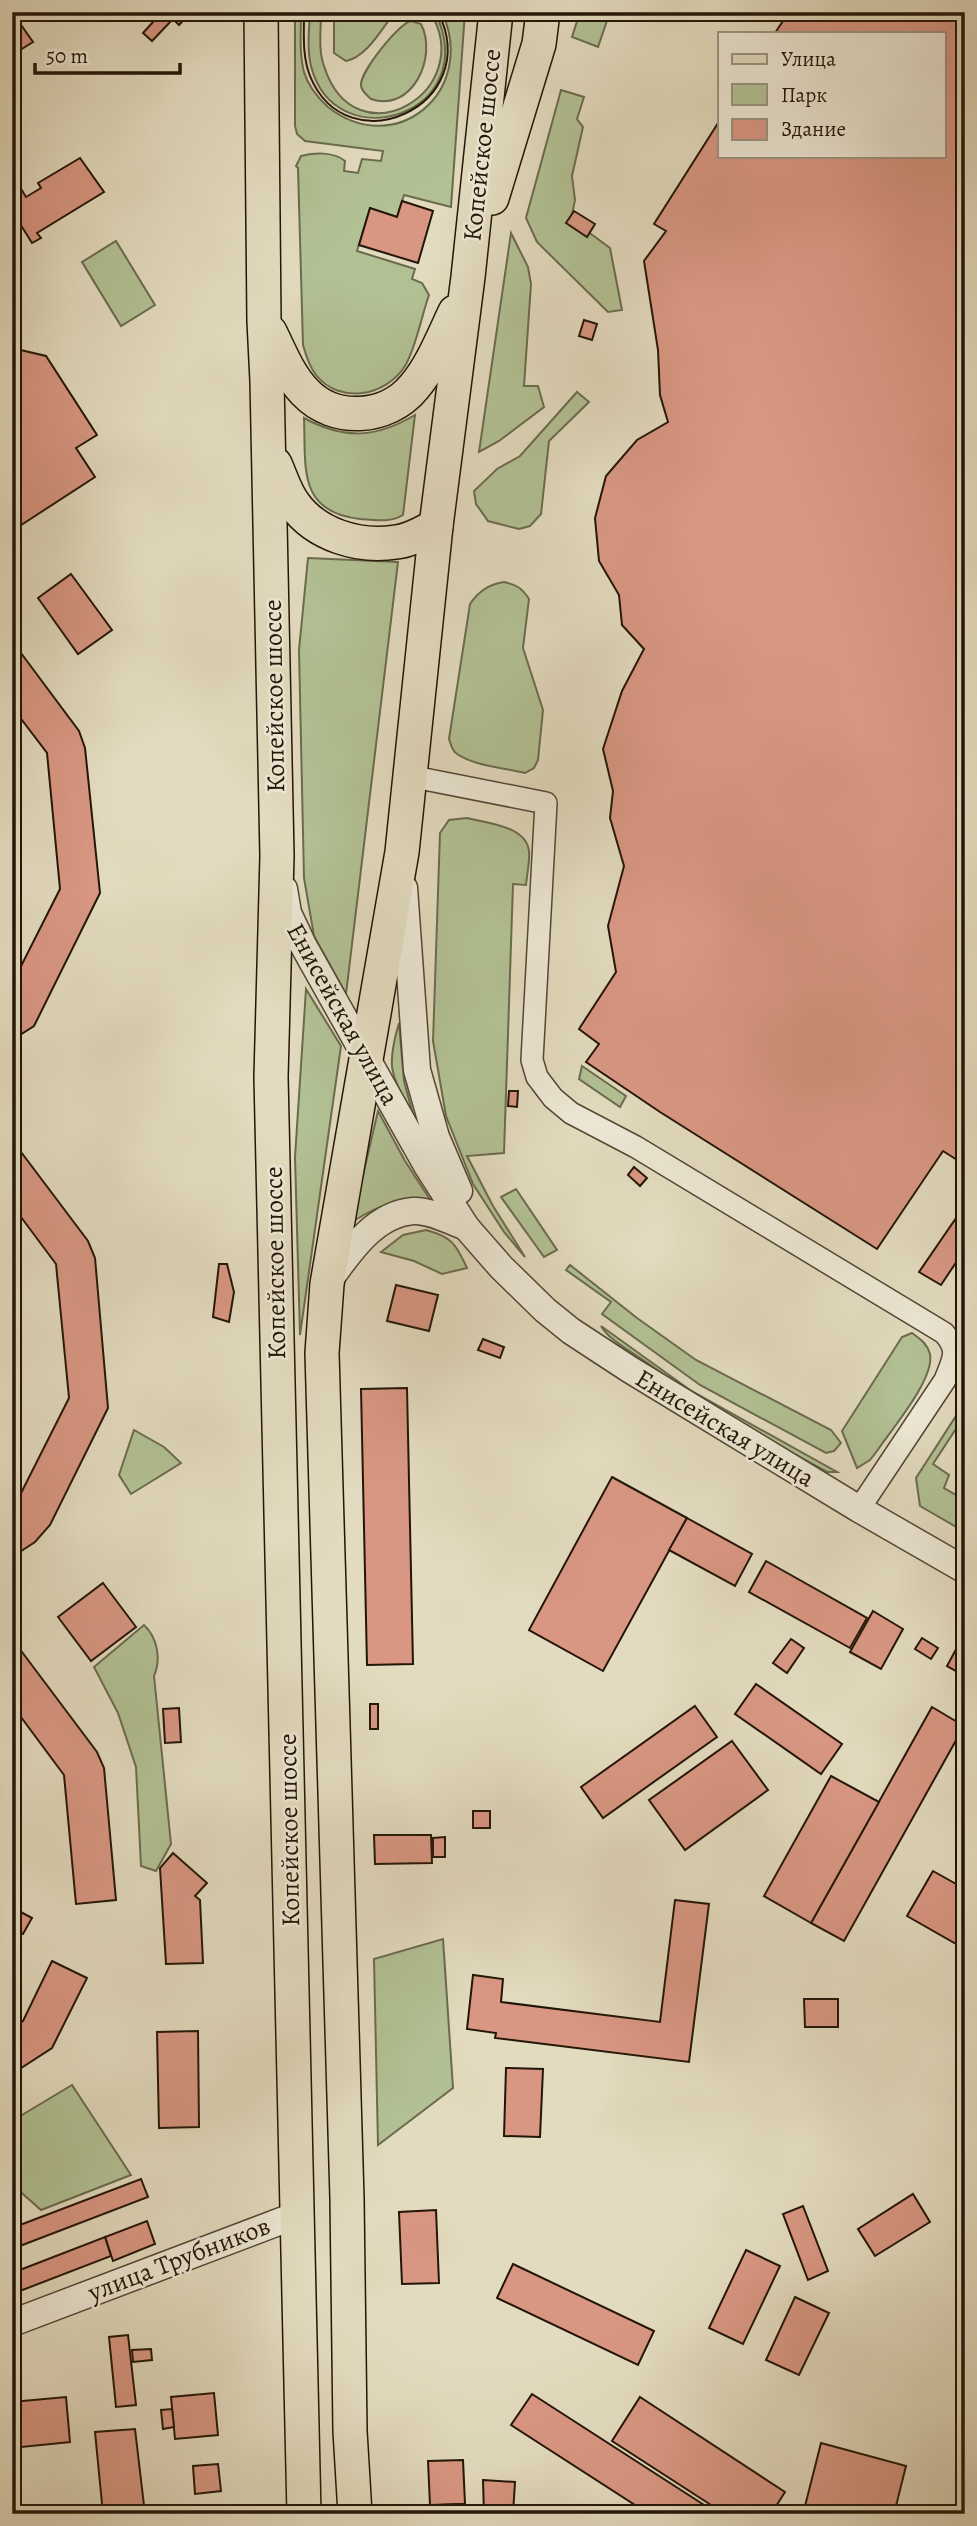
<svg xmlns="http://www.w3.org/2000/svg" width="977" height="2526" font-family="Alegreya,serif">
<rect width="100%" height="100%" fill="#e3dbbf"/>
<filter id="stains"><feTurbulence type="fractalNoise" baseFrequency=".00286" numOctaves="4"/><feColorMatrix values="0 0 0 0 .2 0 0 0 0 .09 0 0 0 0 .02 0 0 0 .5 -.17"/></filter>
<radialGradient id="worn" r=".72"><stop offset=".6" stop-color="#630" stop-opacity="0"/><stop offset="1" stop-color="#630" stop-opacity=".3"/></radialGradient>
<g fill="#b2c194" stroke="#6a6b4e" stroke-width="2">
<path d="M295 12H301C301 32 299 53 304 72 308 86 317 97 328 107 395 160 478 92 442 12H465L451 207 404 195 397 217 370 208 357 251 415 269 412 279 422 283 429 295C422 314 416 348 405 366 386 396 340 405 316 375 309 366 306 356 303 345L298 168 296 166 301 156C313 152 335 152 345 161L344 171 358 173 362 159 381 161 383 151 305 141 297 134 295 126Z"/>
<path d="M310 12H321C321 29 318 50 324 66 355 164 479 91 430 12H435C485 115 335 161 311 66 307 49 309 30 310 12Z"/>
<path d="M334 12H395C382 28 367 57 346 61L334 53Z"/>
<path d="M580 12H610L598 47 572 37Z"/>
<path d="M411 21 421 24C438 57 412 113 371 99 367 95 362 92 361 86 359 73 399 23 411 21Z"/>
<path d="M561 90 584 97 577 119 583 127 572 176 575 200 571 219 610 248 622 310 608 312 537 242 526 218Z"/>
<path d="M511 233 528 267 531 284 524 386H538L544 407 499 441 479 452Z"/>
<path d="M116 241 155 305 121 326 82 262Z"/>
<path d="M577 392 589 402 549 441 541 514 530 526 519 529 488 521 476 504 474 491 497 469 520 456Z"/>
<path d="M415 415 403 515C390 523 374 520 360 519 297 512 306 467 304 418 345 440 376 438 415 415Z"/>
<path d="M308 558 398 562 346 994 314 936 304 878 299 650Z"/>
<path d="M504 582C517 585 522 588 529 599L523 648 543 710 538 760 534 768 525 773C504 768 475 766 457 754 452 751 451 745 449 739L470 604C478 592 489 584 504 582Z"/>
<path d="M467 818C487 823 526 826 529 851 530 861 527 874 526 885L513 884 504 1153 467 1156 493 1206 525 1257 504 1232 473 1184 446 1116 433 1041 440 833 449 820Z"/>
<path d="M306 989 341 1046 300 1335 295 1157Z"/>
<path d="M399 1023 404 1081 414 1118C392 1075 385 1071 399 1023Z"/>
<path d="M582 1066 626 1096 620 1107 579 1079Z"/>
<path d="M378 1111 405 1161 433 1204C396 1199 384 1202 352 1222Z"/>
<path d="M516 1189 557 1250 544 1257 501 1197Z"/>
<path d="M426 1230C452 1237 456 1244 467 1268L442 1274 414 1261 381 1252 403 1235Z"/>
<path d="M570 1265 637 1318 696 1360 831 1430 841 1443 834 1451 826 1453 700 1385 602 1314 611 1302 566 1270Z"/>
<path d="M601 1326 690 1390 837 1472H827C763 1437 703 1403 643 1360 629 1350 609 1340 601 1326Z"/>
<path d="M912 1333C920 1339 927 1343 930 1354 935 1379 891 1430 877 1451L870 1460 857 1468 842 1431 902 1337Z"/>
<path d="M965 1402V1415L933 1464 949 1475 944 1488 965 1500V1532L920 1506 916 1478Z"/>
<path d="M134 1430 164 1447 181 1463 131 1494 119 1475Z"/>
<path d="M144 1625C158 1638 161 1660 154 1676L171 1844 156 1871 141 1866 136 1767 118 1713 94 1667Z"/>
<path d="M443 1939 453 2088 378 2145 374 1959Z"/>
<path d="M72 2085 131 2175 41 2210 15 2187 12 2189V2121Z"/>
</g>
<g fill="#d99783" stroke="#231507" stroke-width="2">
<path d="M12 12 33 42 12 55Z"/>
<path d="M162 12H166L173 19 152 41 143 33Z"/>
<path d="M166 12H191L179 25Z"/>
<path d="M789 12H965V1165L943 1151 877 1249 660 1112 586 1062 599 1044 579 1029 616 972 608 926 624 866 610 818 613 791 603 749 622 691 644 649 622 625 619 595 599 561 595 518 606 476 637 440 668 422 660 395 658 350 644 261 666 231 654 224 720 120V156H944V33H775Z"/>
<path d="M80 158 104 192 37 233 41 238 32 243 12 211V174L26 197 41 188 38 183Z"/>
<path d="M402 201 433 211 418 263 359 245 370 208 397 217Z"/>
<path d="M574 211 595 224 587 237 566 223Z"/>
<path d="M584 320 597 324 592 340 579 336Z"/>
<path d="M12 348 46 356 97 435 76 448 95 477 12 531Z"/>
<path d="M71 574 112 630 78 654 38 598Z"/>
<path d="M12 641 79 731 85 748 100 893 34 1026 12 1040V984L60 889 47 753 12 707Z"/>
<path d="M509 1091H518L517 1107 508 1106Z"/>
<path d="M12 1140 88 1241 95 1258 108 1408 50 1525 35 1542 12 1557V1511L69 1398 56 1264 12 1205Z"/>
<path d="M634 1167 647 1178 640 1186 628 1175Z"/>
<path d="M965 1205V1249L941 1285 919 1272Z"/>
<path d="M219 1264H227L234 1292 229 1322 213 1317Z"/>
<path d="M396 1285 438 1295 429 1331 387 1321Z"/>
<path d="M483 1339 504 1347 500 1358 478 1350Z"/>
<path d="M407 1388 413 1664 367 1665 361 1389Z"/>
<path d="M612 1477 687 1518 603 1671 529 1630Z"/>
<path d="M687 1518 752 1554 735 1586 669 1550Z"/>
<path d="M766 1561 867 1618 850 1648 749 1592Z"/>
<path d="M103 1583 136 1627 91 1661 58 1617Z"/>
<path d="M873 1611 903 1629 881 1669 850 1652Z"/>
<path d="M922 1638 938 1648 931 1659 915 1649Z"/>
<path d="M791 1639 804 1648 787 1673 773 1663Z"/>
<path d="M961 1640 965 1643V1676L947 1666Z"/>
<path d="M19 1648 97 1752 104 1768 116 1900 76 1904 64 1775 12 1705V1653Z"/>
<path d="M756 1684 842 1744 821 1774 735 1714Z"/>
<rect x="370" y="1704" width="8" height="25"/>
<path d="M695 1706 717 1737 603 1818 581 1787Z"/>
<path d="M932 1707 964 1726 844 1941 811 1923Z"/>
<path d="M179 1708 181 1742 165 1743 163 1709Z"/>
<path d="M732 1741 768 1790 685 1850 649 1800Z"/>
<path d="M831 1776 879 1802 811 1923 764 1896Z"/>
<rect x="473" y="1811" width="17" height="17"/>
<path d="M374 1835H431L432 1863 375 1864Z"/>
<path d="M445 1837V1857H433V1838Z"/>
<path d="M173 1853 207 1883 195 1896 200 1900 203 1963 166 1964 160 1868Z"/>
<path d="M933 1871 965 1889V1949L907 1916Z"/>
<path d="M675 1900 709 1904 689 2062 495 2038 496 2033 467 2029 473 1975 503 1979 501 2002 660 2022Z"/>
<path d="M17 1910 32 1918 23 1934 12 1928V1919Z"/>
<path d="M52 1961 87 1978 52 2048 12 2074V2027L23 2021Z"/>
<path d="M804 1999H838V2027H805Z"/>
<path d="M198 2031 199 2127 159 2128 157 2032Z"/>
<path d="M506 2068 543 2069 540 2137 504 2136Z"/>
<path d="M141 2179 148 2197 12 2249V2228Z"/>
<path d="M913 2194 930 2222 875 2256 858 2229Z"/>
<path d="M803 2206 828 2271 808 2280 783 2214Z"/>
<path d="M436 2210 439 2283 402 2284 399 2212Z"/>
<path d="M147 2221 155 2244 113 2261 105 2237Z"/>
<path d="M105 2237 111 2256 12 2294V2273Z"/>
<path d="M746 2250 780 2266 743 2344 709 2328Z"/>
<path d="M513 2264 654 2331 638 2365 497 2298Z"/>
<path d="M795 2297 829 2313 799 2375 766 2360Z"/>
<path d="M128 2335 136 2405 116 2407 109 2337Z"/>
<path d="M151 2349 152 2360 133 2362 132 2350Z"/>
<path d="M214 2393 218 2435 175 2439 171 2397Z"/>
<path d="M532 2394 718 2514H649L511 2425Z"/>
<path d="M66 2397 70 2442 12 2448V2402Z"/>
<path d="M640 2397 785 2492 771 2514H725L612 2441Z"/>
<path d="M172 2409 174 2427 163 2429 161 2410Z"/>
<path d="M135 2429 145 2514H103L95 2432Z"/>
<path d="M821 2443 906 2466 894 2514H803Z"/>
<path d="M463 2460 465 2504 430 2505 428 2461Z"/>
<path d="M218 2464 221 2491 195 2494 193 2466Z"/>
<path d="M483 2480 515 2482 513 2514H484Z"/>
<path d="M465 2504V2514H439V2505Z"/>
</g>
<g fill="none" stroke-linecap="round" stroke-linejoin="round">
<g stroke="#534635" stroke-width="24">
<path id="minor" d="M409 776 546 803 532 1060 537 1077 553 1098 571 1113 636 1147 944 1333C960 1351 953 1359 945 1380L859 1509"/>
</g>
<g stroke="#534635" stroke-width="29">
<g id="tertiary">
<path d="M404 888 417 1070 436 1137 459 1191"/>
<path d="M284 889 288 913 303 945 426 1164 466 1227 501 1267 545 1310 571 1331 629 1369 859 1509 965 1570"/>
<path d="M330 1279C350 1251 375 1214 413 1211 430 1210 450 1221 466 1227"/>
<path d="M12 2323 297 2215"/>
</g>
</g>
<g stroke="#231507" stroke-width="36">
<g id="primary">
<path d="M261 12 264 321 267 381 277 856 271 1077 304 2514"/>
<path d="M492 198 539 44 543 12"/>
<path d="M270 332C280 352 289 376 305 392 334 423 387 420 414 387 432 366 443 337 455 312"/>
<path d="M275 464C281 477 285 492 294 504 316 535 359 548 396 542 410 541 424 532 436 526"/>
<path d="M355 2514 350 2431 347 2198 322 1353 327 1284 402 852 436 526 468 277 496 12"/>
</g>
</g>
<use href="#minor" stroke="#ede8d5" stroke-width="21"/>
<use href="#tertiary" stroke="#ede8d5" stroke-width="26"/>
<use href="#primary" stroke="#e3dbbf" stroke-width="33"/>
<path stroke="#231507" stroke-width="2" d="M304 12C304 33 302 56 310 76 347 167 485 106 438 12"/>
</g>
<g text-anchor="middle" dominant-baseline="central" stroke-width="5" stroke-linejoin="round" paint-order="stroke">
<g font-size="26" fill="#231507" stroke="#ede8d5">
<text transform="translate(482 145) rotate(-84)">Копейское шоссе</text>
<text transform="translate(274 696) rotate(-91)">Копейское шоссе</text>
<text transform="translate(343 1014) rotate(61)">Енисейская улица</text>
<text transform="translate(275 1263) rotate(-91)">Копейское шоссе</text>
<text transform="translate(725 1428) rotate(31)">Енисейская улица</text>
<text transform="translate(289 1830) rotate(-91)">Копейское шоссе</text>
<text transform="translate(179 2259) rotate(-21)">улица Трубников</text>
</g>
</g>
<rect width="977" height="2526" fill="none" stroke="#e3dbbf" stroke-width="42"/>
<rect x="14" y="14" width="949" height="2498" fill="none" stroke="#231507" stroke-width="3.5"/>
<rect x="21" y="21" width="935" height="2484" fill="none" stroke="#231507" stroke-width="2"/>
<rect x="718" y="32" width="228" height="126" fill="#ede8d5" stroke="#9c9483" stroke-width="2"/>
<rect x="732" y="54" width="35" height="10" fill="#e3dbbf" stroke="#9c9483" stroke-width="2"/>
<text x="781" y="66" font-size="21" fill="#231507">Улица</text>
<rect x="732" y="84" width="35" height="21" fill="#b2c194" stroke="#9c9483" stroke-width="2"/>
<text x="781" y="102" font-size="21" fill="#231507">Парк</text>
<rect x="732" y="119" width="35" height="21" fill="#d99783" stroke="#9c9483" stroke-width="2"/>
<text x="781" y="136" font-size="21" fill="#231507">Здание</text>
<path d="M35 63v10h145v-10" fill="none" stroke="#231507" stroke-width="3.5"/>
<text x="46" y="63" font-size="21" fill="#231507" stroke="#ede8d5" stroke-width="5" paint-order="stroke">50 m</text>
<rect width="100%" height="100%" filter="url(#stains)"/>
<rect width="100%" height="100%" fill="url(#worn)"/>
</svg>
